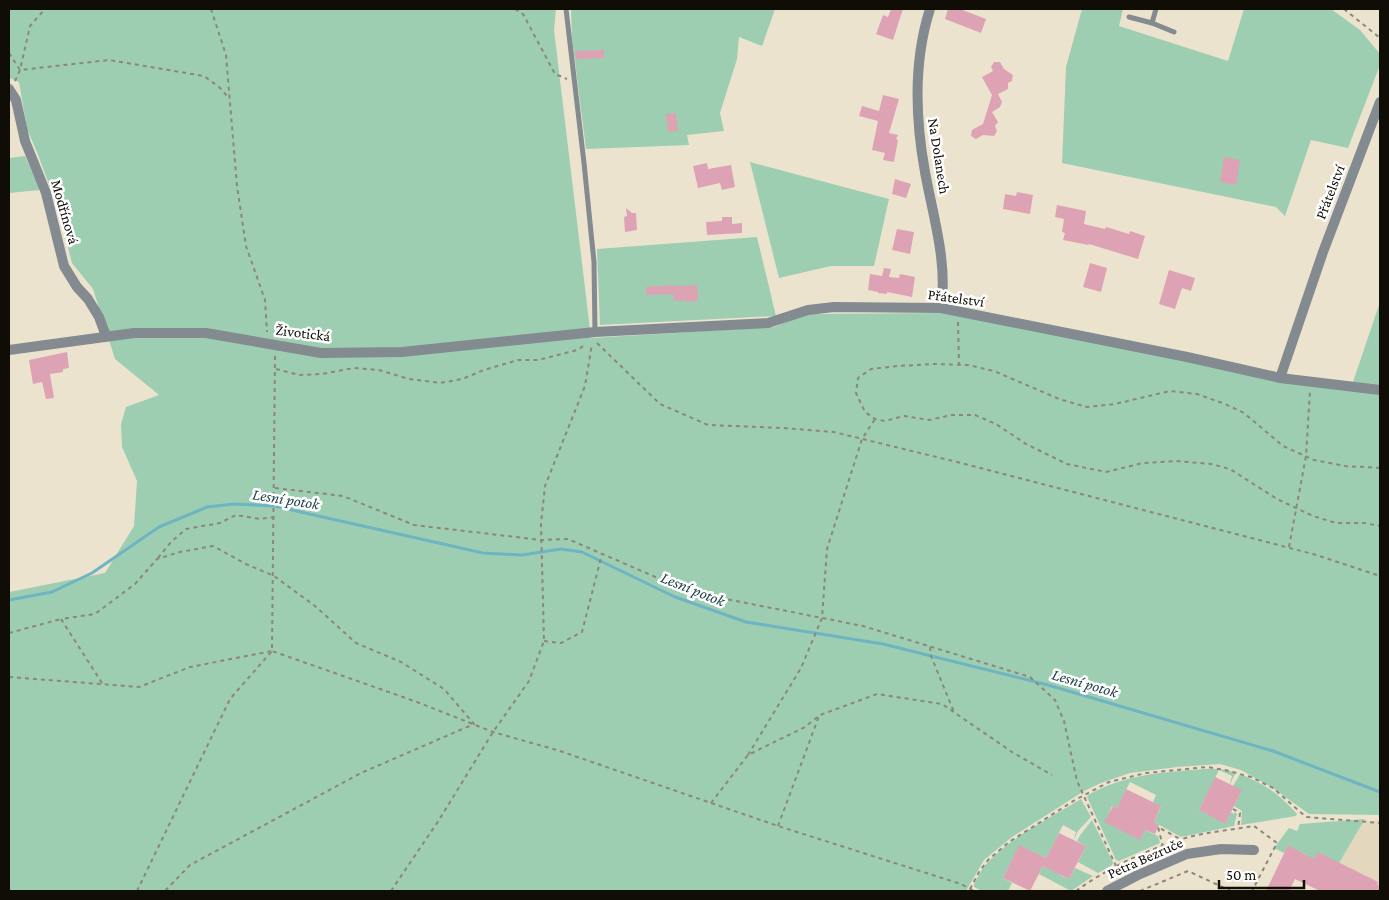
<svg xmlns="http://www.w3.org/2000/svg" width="1389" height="900" font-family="'Crimson Pro',serif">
<rect width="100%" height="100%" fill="#ece3cf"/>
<path fill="#e3d7bd" d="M1365 819 1369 822 1380 820V886L1339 863Z"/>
<g fill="#9dceb1">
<path d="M9 9H556L554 30 591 338 774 327 806 314 947 313 1187 360 1380 390V815L1309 814 1273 788 1241 770 1220 764 1177 767 1130 773 1101 783 1084 791 1012 837 984 860 966 891H9V592L105 573 134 526 137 481 122 447 121 424 126 407 159 395 115 359 93 289 72 263 58 209 37 152 27 129 19 82 9 78Z"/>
<path d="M571 9H775L762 46 739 37 737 59 720 113 724 131 687 135 689 145 586 149 572 38Z"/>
<path d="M1082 9H1123L1119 26 1228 61 1244 9H1331L1360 30 1380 54V65L1348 148 1311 140 1285 216 1276 207 1062 163 1066 67Z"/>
<path d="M25 156 40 190 9 193V158Z"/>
<path d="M750 162 889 199 874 266H831L779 278Z"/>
<path d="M757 237 776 316 600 325 597 249Z"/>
<path d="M1380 302V386L1353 382Z"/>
<path d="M1206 769H1220L1234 772 1235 774 1229 786 1232 776 1219 770 1199 810 1225 823 1231 812 1234 814 1235 812 1237 814 1234 826 1181 837 1154 822 1161 807 1153 802 1156 795 1130 782 1117 808 1112 806 1105 822 1145 830 1158 836 1160 843 1119 861 1116 860 1087 797 1088 795C1126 774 1163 772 1206 769Z"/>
<path d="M1240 774C1265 784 1279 794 1297 814L1296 816 1241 825 1242 811 1234 806 1241 792 1233 786Z"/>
<path d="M1081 799 1091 817 1078 831 1073 841 1076 832 1063 825 1046 858 1019 846 1003 878 1012 883 1008 891H982L974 887V884C978 877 982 868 988 862 1014 835 1050 818 1081 799Z"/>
<path d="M1365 819 1339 863H1312L1307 855 1289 846 1284 853 1274 848 1289 828 1297 831 1300 824Z"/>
<path d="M1092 820 1113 862 1112 865 1098 873 1078 862 1086 846 1077 841 1081 834Z"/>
<path d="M1043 866 1061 873 1060 875 1069 879 1075 868 1093 876 1071 891 1039 874Z"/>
</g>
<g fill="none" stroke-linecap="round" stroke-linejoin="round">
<path stroke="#6fb4c2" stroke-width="3" d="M9 600 52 592 92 573 159 527 207 507 234 504 274 506 483 553 522 555 561 549 582 552 675 597 746 622 883 644 1048 685 1273 751 1380 792"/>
</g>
<g fill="#dda3b4">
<path d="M891 9H903L893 40 876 34 883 15 888 17Z"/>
<path d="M948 9H960L986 19 981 33 945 19Z"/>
<path d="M604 50V58L576 59 575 51Z"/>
<path d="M994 62H1000L1004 69 1013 75 1012 81 1008 83V89L998 94 1002 102 1000 107 992 112 998 122 995 126 997 131 994 136 983 135 976 139 971 136 972 130 983 124 992 95 982 77 993 71 991 67Z"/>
<path d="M883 95 899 99 889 133 898 135 896 139 898 140 894 162 883 160 885 153 872 150 878 121 859 116 862 106 879 111Z"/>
<path d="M676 113 678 131 668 132 666 114Z"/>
<path d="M1224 157 1240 160 1236 185 1220 182Z"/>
<path d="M707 163 708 169 731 165 735 187 722 190 720 183 698 188 693 166Z"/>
<path d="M895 179 911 184 906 198 892 194Z"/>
<path d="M1017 192 1033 195 1030 214 1003 209 1005 194 1016 196Z"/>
<path d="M1057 205 1086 211 1084 224 1105 229 1106 227 1129 234 1130 231 1145 236 1138 259 1089 244 1088 245 1063 240 1065 233 1062 232 1064 219 1055 217Z"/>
<path d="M626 208 632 213H636L637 230 625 232 624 217 627 216Z"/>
<path d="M722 217H732V224L742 223V233L707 235 706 222 722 221Z"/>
<path d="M897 229 914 232 910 254 892 250Z"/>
<path d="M1090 263 1107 268 1101 292 1083 287Z"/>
<path d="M884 268 891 269 889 277 899 278 900 274 915 277 912 297 887 292V294L878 293V292L868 290 870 274 882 276Z"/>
<path d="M1169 270 1195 278 1191 291 1182 288 1175 309 1159 304Z"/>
<path d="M673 285V286L697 285 698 301 686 302V300L674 301 673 294 646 295V287Z"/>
<path d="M67 352 69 368 63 369V372L50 374 54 398 46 399 42 382 33 384 29 360Z"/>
<path d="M1215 777 1242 790 1225 824 1199 810Z"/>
<path d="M1126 789 1161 806 1154 822 1159 825 1155 834 1145 830 1140 840 1104 822 1113 806 1117 808Z"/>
<path d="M1059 833 1086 846 1069 879 1043 866 1030 891 1003 878 1019 845 1046 858Z"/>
<path d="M1288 845 1314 859 1318 852 1378 882 1377 884 1380 886V891H1320L1295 879 1289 891H1266Z"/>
</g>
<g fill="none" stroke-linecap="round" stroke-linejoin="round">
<g stroke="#8d8779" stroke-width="2" stroke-dasharray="4 4" stroke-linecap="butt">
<path d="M211 9 226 55 237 186 246 246 265 300 267 332"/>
<path d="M515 9 523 14 555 74 567 79"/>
<path d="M1344 9 1380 38"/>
<path d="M9 53 20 70 109 60 204 76 219 87 229 98"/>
<path d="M15 81 20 70 30 26 45 9"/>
<path d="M958 322 959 365"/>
<path d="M597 343 660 404 708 425 783 428 834 432 957 462 1313 554 1380 576"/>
<path d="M275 356 272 651 417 702 493 732 557 750 778 826 961 884 974 891"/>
<path d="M276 369 299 375 322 374 354 368 379 370 409 379 440 383 462 379 484 370 518 360H538L577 350 585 345"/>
<path d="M1380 468 1345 466 1314 460 1283 446 1244 413 1225 404 1197 394 1170 391 1115 404 1087 407 1059 399 994 371 968 365 935 364 898 366 871 369 858 378 856 393 865 412 875 419 885 421 904 416 929 420 952 415H975L996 424 1026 444 1067 464 1106 472 1143 463 1176 461 1211 464 1230 469 1277 499 1313 516 1336 523H1364L1380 526"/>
<path d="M275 488 343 496 414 525 541 540 568 539 690 592 863 626 1030 677 1055 700 1064 721 1077 781 1116 866"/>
<path d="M1289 547 1306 456 1310 391"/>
<path d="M158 558 171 542 186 529 220 523 236 515 260 519 275 517"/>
<path d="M9 633 61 619"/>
<path d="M544 641 561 643 582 632 602 554"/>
<path d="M930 647 931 656 954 712"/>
<path d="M9 677 139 687 190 667 272 651"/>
<path d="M102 683 61 619 95 614 135 584 157 559 180 552 213 546 246 564 274 576 315 606 356 643 401 662 444 689 474 724 361 773 190 865 165 891"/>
<path d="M748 755 801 668 822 618 827 549 862 439 875 419"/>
<path d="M711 803 748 755 805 727 820 715 877 694 942 704 1012 752 1052 775"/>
<path d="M1233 809 1240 813 1238 829"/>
<path d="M778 826 819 716"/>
<path d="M1163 847 1158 827 1180 839"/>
<path d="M970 889 979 872 988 860 1009 842 1075 800 1109 782 1146 773 1207 767 1225 770 1251 777 1273 788 1306 817 1380 823"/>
<path d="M137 891 230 699 272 651"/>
<path d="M391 891 439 820 493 732 529 681 544 641 541 524 545 486 585 386 592 344"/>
<path d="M1076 891C1108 868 1144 851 1182 839 1205 832 1231 830 1254 826L1277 843 1252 891"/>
<path d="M1140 891 1188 871 1231 891"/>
</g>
<g stroke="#838a90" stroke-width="5">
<path d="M566 9 584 163 594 262 595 332"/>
<path d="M1129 17 1152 23 1156 9"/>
<path d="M1152 23 1174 32"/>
</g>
<g stroke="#838a90" stroke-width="10">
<path d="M930 9C913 62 915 117 925 172 933 216 948 263 941 308"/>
<path d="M9 89 16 100 25 141 46 193 64 266 77 287 88 299 99 317 106 336"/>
<path d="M9 350 134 333H206L321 353 402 352 595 332 768 323 808 310 834 307 941 308 1187 357 1280 378 1380 390"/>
<path d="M1280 378 1323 252 1380 102"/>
<path d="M1107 891 1138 875 1187 854 1221 849 1254 850"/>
</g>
</g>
<g text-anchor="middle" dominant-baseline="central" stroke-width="5" stroke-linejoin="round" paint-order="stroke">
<g font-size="15" fill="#100d07" stroke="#fff">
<text transform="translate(939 156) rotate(81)">Na Dolanech</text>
<text transform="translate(1330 192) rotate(-69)">Přátelství</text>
<text transform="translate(65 212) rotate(74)">Modřínová</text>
<text transform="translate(956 298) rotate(8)">Přátelství</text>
<text transform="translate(303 333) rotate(7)">Životická</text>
<text transform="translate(1145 858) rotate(-24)">Petra Bezruče</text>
</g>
<g font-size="16" font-style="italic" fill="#1c3d44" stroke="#fff">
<text transform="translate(286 499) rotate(9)">Lesní potok</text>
<text transform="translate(693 589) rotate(22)">Lesní potok</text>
<text transform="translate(1085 683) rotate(16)">Lesní potok</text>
</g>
</g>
<rect width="1389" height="900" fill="none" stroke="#100d07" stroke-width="20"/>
<path d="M1219 880v8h85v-8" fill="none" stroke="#100d07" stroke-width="2.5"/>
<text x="1226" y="880" font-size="15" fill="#100d07" stroke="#ffffff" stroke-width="4" paint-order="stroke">50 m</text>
</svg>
